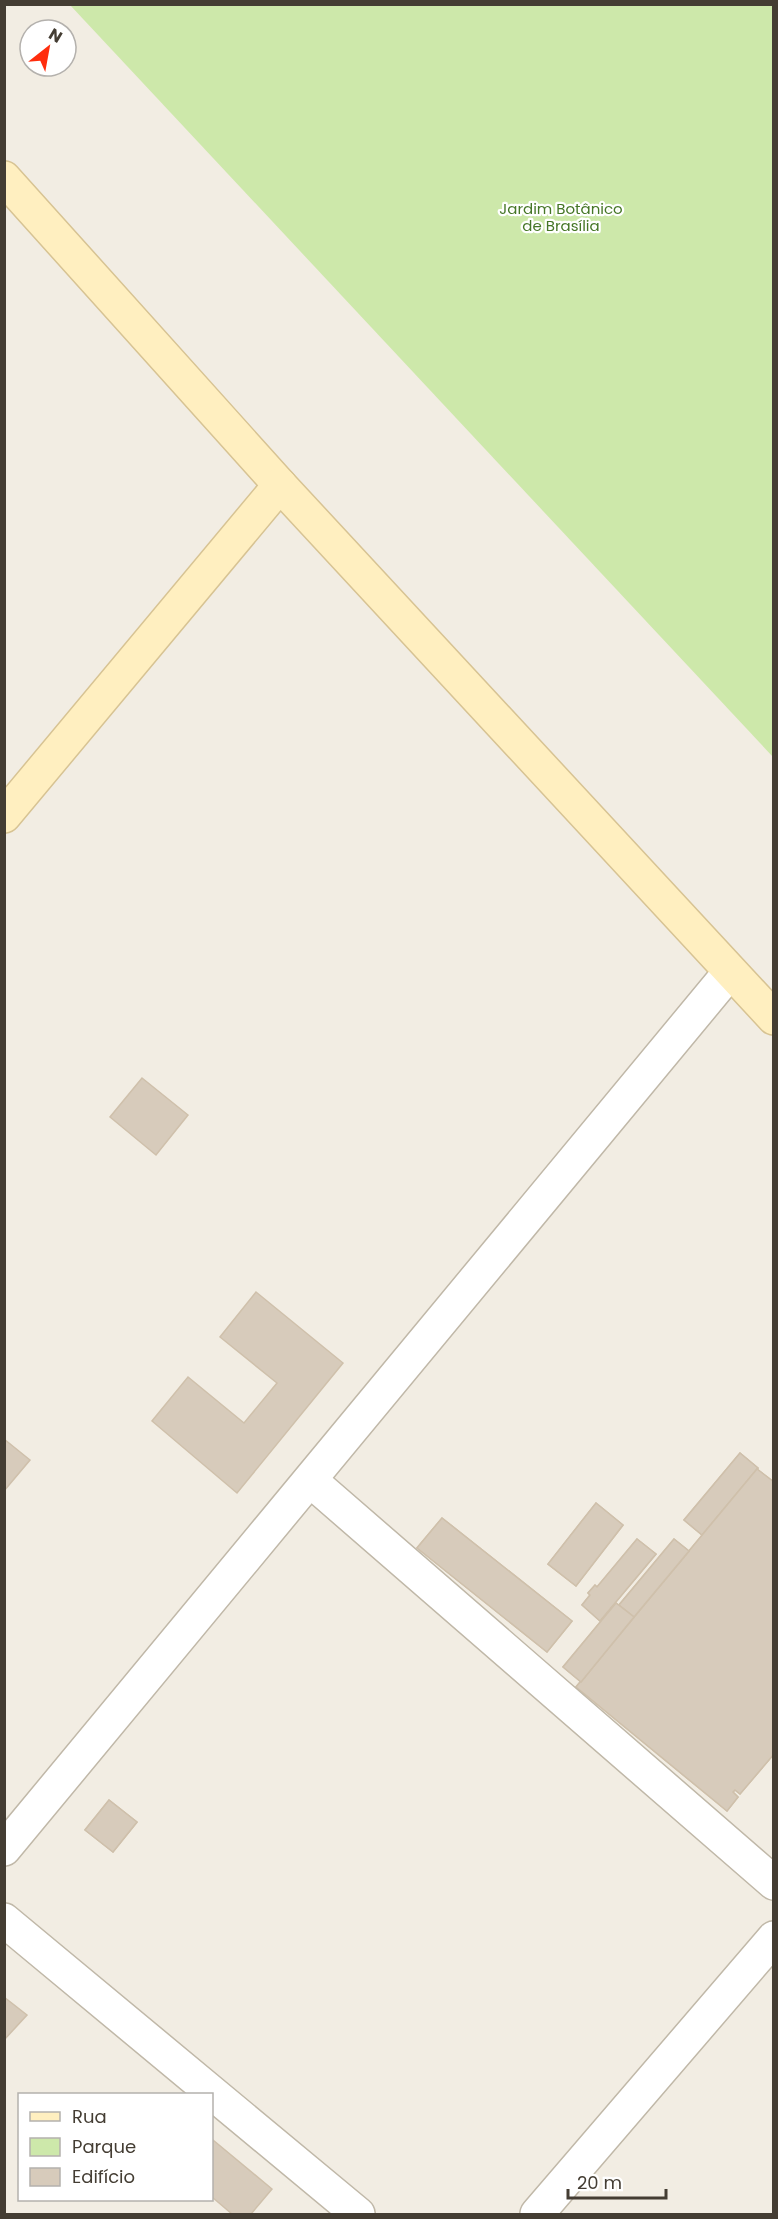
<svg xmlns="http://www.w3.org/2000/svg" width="778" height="2219" font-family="Poppins,sans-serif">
<rect width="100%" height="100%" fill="#f2ede3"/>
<path fill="#cde8aa" d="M70 5H773V757Z"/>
<g fill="#d7cbbb" stroke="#cfc0ab" stroke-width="1.5">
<path d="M142 1078 188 1115 156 1155 110 1117Z"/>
<path d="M256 1292 343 1363 237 1493 152 1421 188 1377 244 1423 277 1383 220 1337Z"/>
<path d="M4 1439 30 1460 4 1491Z"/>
<path d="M740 1453 758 1468 702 1535 684 1520Z"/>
<path d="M740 1453 758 1468 702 1535 684 1520Z"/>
<path d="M757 1469 774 1482V1754L740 1794 735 1790 733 1792 738 1797 727 1811 576 1687Z"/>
<path d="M757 1469 774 1482V1754L740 1794 735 1790 733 1792 738 1797 727 1811 576 1687Z"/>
<path d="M596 1503 623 1525 576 1586 548 1564Z"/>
<path d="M596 1503 623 1525 576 1586 548 1564Z"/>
<path d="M442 1518 572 1621 547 1652 417 1548Z"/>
<path d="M442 1518 572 1621 547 1652 417 1548Z"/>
<path d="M637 1539 656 1554 600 1621 582 1605 590 1595 588 1593 595 1585 597 1587Z"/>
<path d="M637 1539 656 1554 600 1621 582 1605 590 1595 588 1593 595 1585 597 1587Z"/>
<path d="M674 1539 689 1551 634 1617 619 1605Z"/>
<path d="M674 1539 689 1551 634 1617 619 1605Z"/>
<path d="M616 1603 634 1617 581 1682 563 1667Z"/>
<path d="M616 1603 634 1617 581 1682 563 1667Z"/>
<path d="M109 1800 137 1822 113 1852 85 1830Z"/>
<path d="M109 1800 137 1822 113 1852 85 1830Z"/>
<path d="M4 1997 27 2015 4 2040Z"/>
<path d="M213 2140 272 2189 251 2214H232L212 2197Z"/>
</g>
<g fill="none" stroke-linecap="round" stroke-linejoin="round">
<g stroke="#c0b8a8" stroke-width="36">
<g id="street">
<path d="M310 1480 774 1883"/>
<path d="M4 1849 730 972"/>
<path d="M4 1920 358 2214"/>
<path d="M537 2214 774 1938"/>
</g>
</g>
<g stroke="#d7c393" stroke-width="36">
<g id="secondary">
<path d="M4 178 280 485 774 1018"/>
<path d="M4 816 280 485"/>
</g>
</g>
<use href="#street" stroke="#fff" stroke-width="33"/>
<use href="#secondary" stroke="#ffefc0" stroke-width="33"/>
</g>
<g text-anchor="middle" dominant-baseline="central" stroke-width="4.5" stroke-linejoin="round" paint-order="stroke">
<g font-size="15" fill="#457626" stroke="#fff">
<text x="561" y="208">Jardim Botânico<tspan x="561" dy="17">de Brasília</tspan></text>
</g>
</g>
<rect width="778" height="2219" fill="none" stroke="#443d33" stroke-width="12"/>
<rect x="18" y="2093" width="195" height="108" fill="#ffffff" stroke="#b4b1ad" stroke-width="1.5"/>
<rect x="30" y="2112" width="30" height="9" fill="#ffefc0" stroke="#b4b1ad" stroke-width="1.5"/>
<text x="72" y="2123" font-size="18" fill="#443d33">Rua</text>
<rect x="30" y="2138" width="30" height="18" fill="#cde8aa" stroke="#b4b1ad" stroke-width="1.5"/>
<text x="72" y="2153" font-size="18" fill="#443d33">Parque</text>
<rect x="30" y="2168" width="30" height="18" fill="#d7cbbb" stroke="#b4b1ad" stroke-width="1.5"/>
<text x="72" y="2183" font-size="18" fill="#443d33">Edifício</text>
<g transform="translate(48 48) rotate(31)"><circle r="28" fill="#ffffff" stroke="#b4b1ad" stroke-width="1.5"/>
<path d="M0-4.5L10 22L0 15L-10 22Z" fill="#ff2d0d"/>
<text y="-9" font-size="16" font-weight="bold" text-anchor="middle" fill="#443d33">N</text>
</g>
<path d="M568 2189v9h98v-9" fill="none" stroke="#443d33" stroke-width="3"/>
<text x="577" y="2189" font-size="18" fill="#443d33" stroke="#ffffff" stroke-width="4.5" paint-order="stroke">20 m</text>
</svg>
